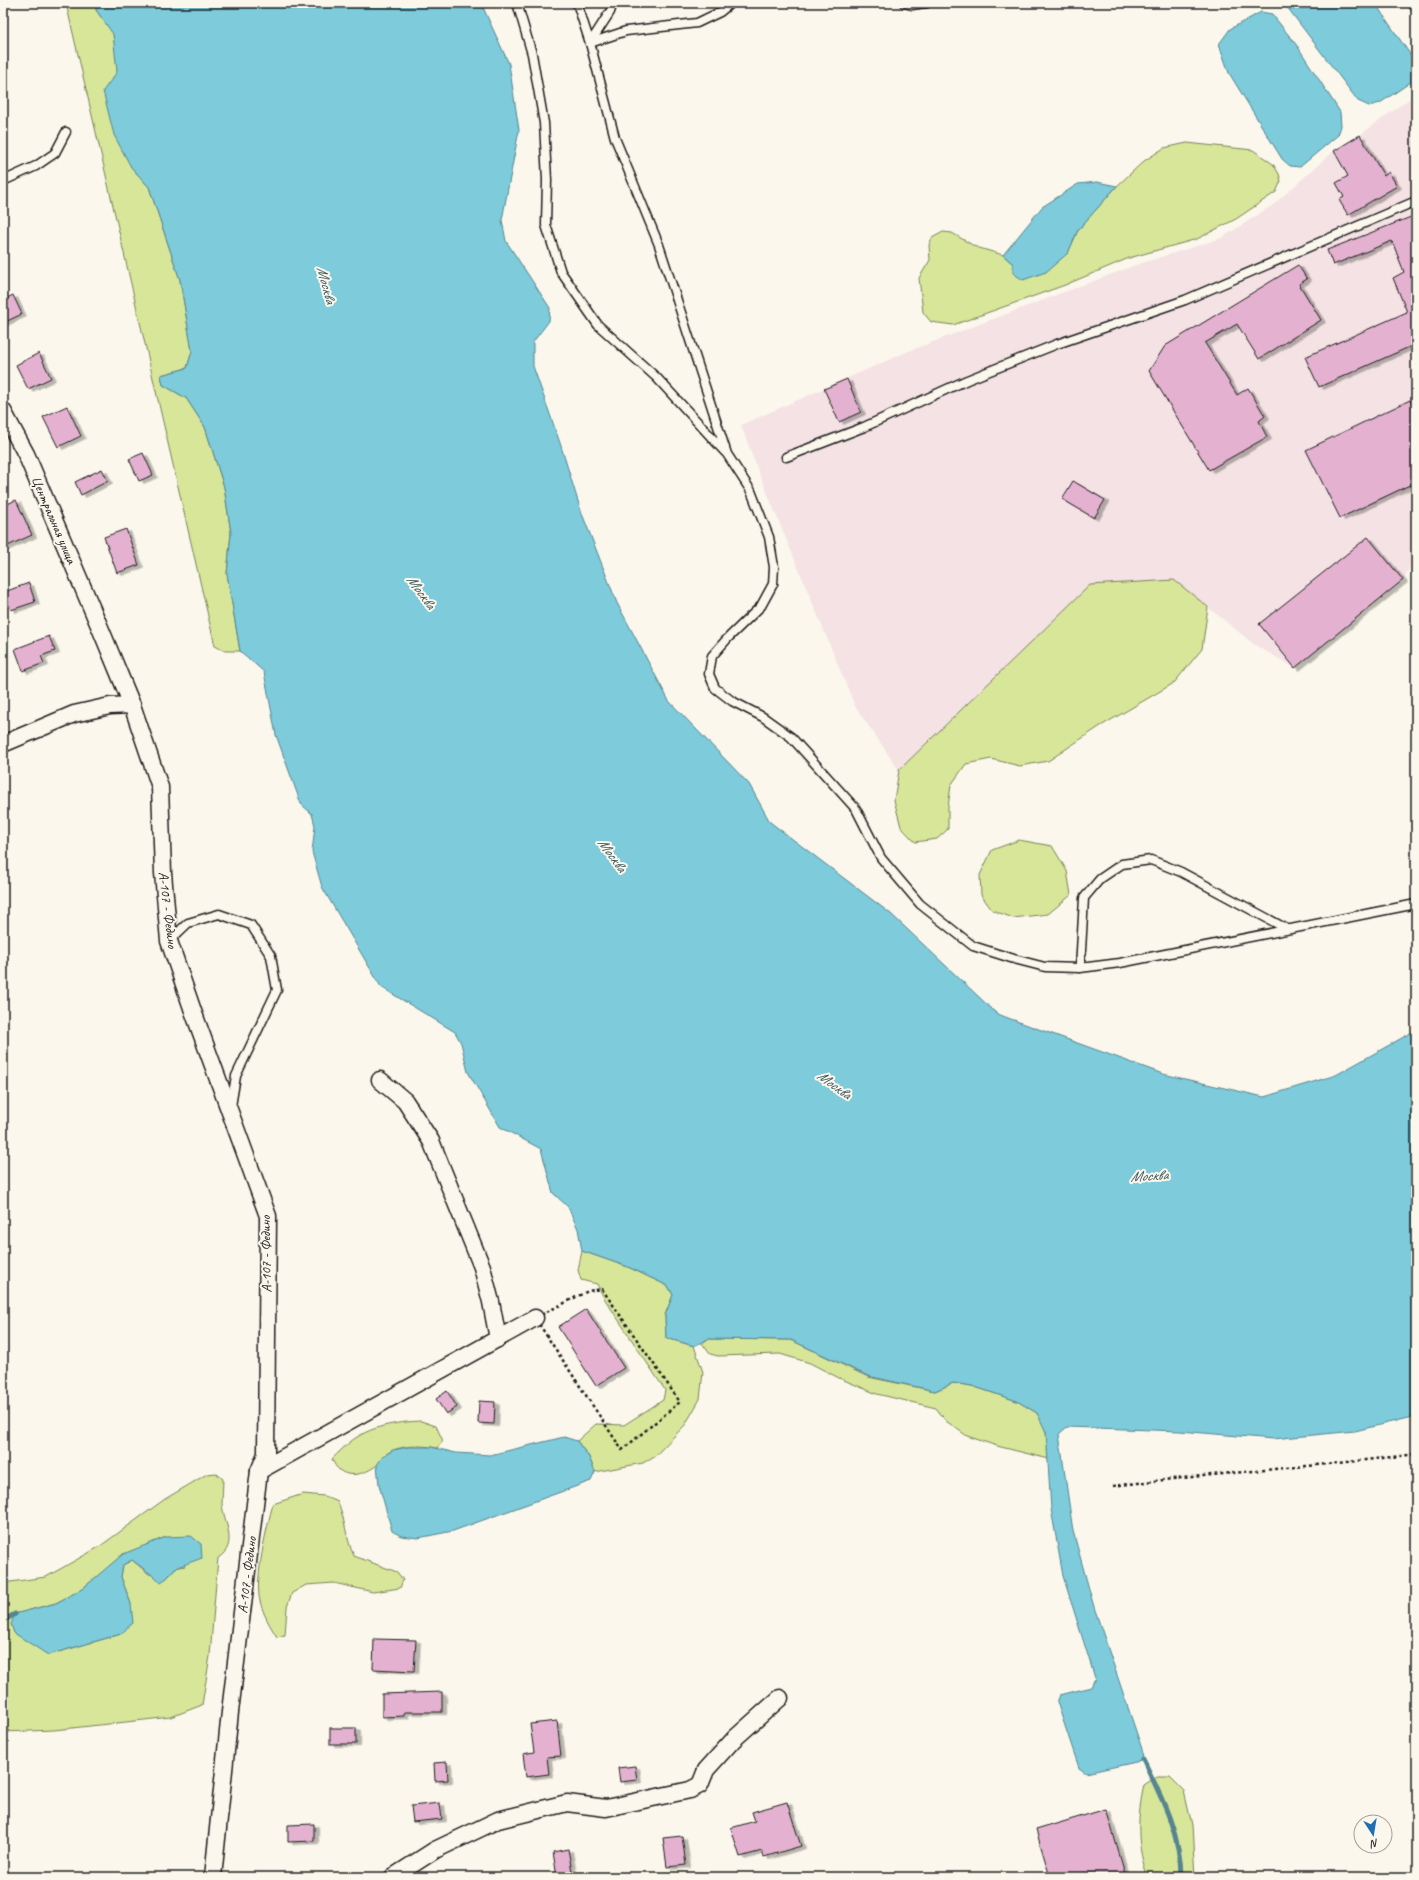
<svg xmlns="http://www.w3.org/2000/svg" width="1419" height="1880" font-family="Caveat,sans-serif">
<defs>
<filter id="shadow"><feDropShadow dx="4.5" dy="2.5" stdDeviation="0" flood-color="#0004"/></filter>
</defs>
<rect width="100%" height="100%" fill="#fbf7ec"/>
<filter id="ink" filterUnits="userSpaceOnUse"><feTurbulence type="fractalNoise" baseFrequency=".025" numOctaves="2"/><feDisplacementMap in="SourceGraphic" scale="8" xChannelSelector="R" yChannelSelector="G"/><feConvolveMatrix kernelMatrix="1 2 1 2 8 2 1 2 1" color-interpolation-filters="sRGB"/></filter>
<g filter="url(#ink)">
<path fill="#f4e2e4" d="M1416 94V556L1403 580 1295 668 1255 645 1174 580 1090 585 899 770 855 706 757 468 741 425 909 351 1136 265 1222 238 1273 205 1334 151 1360 135Z"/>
<g fill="#d7e699" stroke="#7a815a" fill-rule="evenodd">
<path d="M66 3H97L96 10 113 33 131 167 149 187 180 280 192 351 187 368 161 375 163 385 186 398 205 427 224 487 231 533 227 574 240 651H225L215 646Z"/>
<path d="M1187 143 1253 150 1273 164 1279 174 1281 181 1276 192 1236 219 1197 239 1129 258 1065 285 953 325 931 322 923 312 919 278 930 260 929 245 932 238 943 232 952 233 976 247 1003 255 1013 264 1068 253 1078 230 1117 186 1144 161 1164 148Z"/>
<path d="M1174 580 1208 607 1202 649 1174 683 1099 727 1048 761 1020 766 991 759 966 764 951 785 948 807V829L937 839 915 842 901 827 894 800 899 770 1090 585Z"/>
<path d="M1019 840 1052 846 1067 871 1071 895 1048 914 1013 918 992 910 981 895 980 875 992 850Z"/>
<path d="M582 1251 628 1267 668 1286 673 1295 665 1315 666 1338 694 1346 703 1372 700 1399 685 1425 656 1455 643 1463 595 1472 589 1457 577 1441 596 1424 624 1425 663 1400 665 1390 604 1298 597 1284 581 1280 578 1270Z"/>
<path d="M708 1339 791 1340 868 1377 935 1391 953 1383 972 1386 1017 1401 1037 1413 1043 1424 1046 1432 1049 1459 997 1446 967 1436 946 1421 936 1408 877 1394 839 1378 810 1363 780 1354 718 1356 710 1354 702 1343Z"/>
<path d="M421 1421 436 1426 443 1441 437 1448C424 1445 403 1445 391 1451 382 1456 382 1462 376 1466 360 1477 340 1480 332 1459 338 1453 344 1447 350 1442 370 1426 397 1422 421 1421Z"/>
<path d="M216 1473 223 1479C223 1487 222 1496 222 1504 224 1523 239 1545 218 1558L210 1656 202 1705 171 1717 54 1730 3 1732V1583L46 1577 99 1547 165 1499 207 1474ZM166 1537 185 1566 175 1568 167 1578 149 1574 132 1560 123 1565 121 1577 131 1604 121 1634 48 1655 15 1614 56 1603 82 1589 102 1573 147 1545Z"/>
<path d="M303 1494 324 1496 338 1502C345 1519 346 1539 354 1556L397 1572 403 1580 400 1588 373 1592 334 1583 306 1585 292 1593 287 1607 285 1635 277 1637C270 1626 263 1614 260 1601 254 1580 267 1526 273 1504Z"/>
<path d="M1156 1777H1170L1184 1791 1192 1826 1195 1877H1148C1136 1847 1137 1816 1144 1785Z"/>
</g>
<g fill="#7dcbdb" stroke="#56858f">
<path d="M97 3H481L509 64 519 130 502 220 506 241 550 308 549 321 533 342V366L560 443 581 511 617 603 669 701 749 784 770 822 891 914 997 1014 1163 1074 1264 1097 1336 1075 1416 1030V1416L1355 1431 1273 1439 1180 1431 1067 1427 1059 1434 1073 1531 1094 1607 1142 1749 1143 1759 1136 1762 1086 1773 1079 1768 1057 1702 1060 1695 1091 1687 1095 1678 1063 1576 1051 1509 1046 1432 1037 1413 1017 1401 972 1386 953 1383 935 1391 868 1376 791 1340 708 1339 694 1346 666 1338 665 1315 673 1295 668 1286 628 1267 582 1251 578 1229 568 1207 553 1193 541 1149 500 1127 468 1072 461 1043 455 1032 381 987 322 887 312 852 315 826 312 814 301 804 276 735 264 672 240 651 227 574 231 533 224 487 205 427 186 398 163 385 161 375 187 368 192 351 180 280 149 187 131 167 114 135 103 91 117 72 113 34 96 10Z"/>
<path d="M1284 3H1375L1416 63V76L1411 82 1380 103 1369 106 1358 101Z"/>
<path d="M1405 3H1416V17Z"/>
<path d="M1261 12 1272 14 1298 47 1340 112 1341 126 1338 135 1300 167 1290 166 1282 159 1229 73 1219 44 1230 29Z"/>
<path d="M1097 182 1117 186 1078 230 1068 253 1046 272 1023 280 1013 273V264L1003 255 1042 207 1078 184Z"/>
<path d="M564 1437 577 1441 589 1457 595 1472 591 1481 453 1531 418 1538 401 1536 392 1531 379 1485 377 1465 383 1456 393 1450 408 1447H431L456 1453 490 1455Z"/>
<path d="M191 1536 201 1544 202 1558 175 1568 167 1578 161 1582 132 1560 123 1565 121 1577 131 1604 133 1623 121 1634 48 1655 14 1633 11 1624 15 1614 56 1603 82 1589 123 1554 166 1537Z"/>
</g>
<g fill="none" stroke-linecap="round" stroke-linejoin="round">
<g stroke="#56858f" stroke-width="5">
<path d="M3 1621 15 1614"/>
<path d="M1143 1759C1161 1796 1181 1835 1181 1877"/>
</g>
</g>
<g fill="#e4b2d0" stroke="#1c1c1c" filter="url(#shadow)">
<path d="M1360 135 1384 176 1389 172 1397 186 1348 215 1339 200 1344 197 1336 183 1348 176 1334 151Z"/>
<path d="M1416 215V344L1319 387 1305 357 1407 312 1393 278 1404 272 1392 241 1333 265 1327 250Z"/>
<path d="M1298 265 1307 279 1299 284 1321 320 1259 359 1237 324 1205 343 1237 395 1248 388 1265 416 1259 421 1267 437 1209 470 1149 371 1165 346Z"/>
<path d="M13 295 22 314 3 323V300Z"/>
<path d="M39 353 51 378 28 389 16 365Z"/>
<path d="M847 379 861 412 839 422 824 389Z"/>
<path d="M1410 400 1416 414V482L1340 518 1306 450Z"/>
<path d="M67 406 81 436 58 447 43 417Z"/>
<path d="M143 453 153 475 139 481 129 459Z"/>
<path d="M102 469 108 481 81 495 75 482Z"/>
<path d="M1073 481 1105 500 1094 518 1062 499Z"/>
<path d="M16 500 32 535 3 548V506Z"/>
<path d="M126 529 139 565 117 573 104 537Z"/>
<path d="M1368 537 1403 580 1295 668 1259 624Z"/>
<path d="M29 583 35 602 11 610 4 592Z"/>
<path d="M49 636 55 651 41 656 44 663 23 671 15 649Z"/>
<path d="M586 1309 624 1368 596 1386 558 1327Z"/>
<path d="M447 1391 457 1407 446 1414 436 1399Z"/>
<path d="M479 1401 495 1402 494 1424 478 1423Z"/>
<path d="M374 1639 416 1640 414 1671 373 1669Z"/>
<path d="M442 1692V1712H404V1716L382 1717V1694Z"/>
<path d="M557 1721 561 1756 547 1757 549 1774 526 1777 523 1754 534 1752 530 1724Z"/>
<rect x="330" y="1728" width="26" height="16"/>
<path d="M447 1762 448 1780 435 1781 434 1763Z"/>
<path d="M635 1766 637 1780 620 1782 618 1768Z"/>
<path d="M787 1802 801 1846 764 1857 762 1851 740 1857 731 1828 755 1821 752 1812Z"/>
<path d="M440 1803 442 1819 413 1822 411 1806Z"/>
<path d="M1106 1809 1126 1877H1050L1036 1830Z"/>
<path d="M314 1824V1841L288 1842V1825Z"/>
<path d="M682 1836 686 1865 667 1867 663 1838Z"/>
<path d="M568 1849 573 1877H557L553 1852Z"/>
</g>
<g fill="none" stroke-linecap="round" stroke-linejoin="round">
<g stroke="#1c1c1c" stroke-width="11">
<g id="lane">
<path d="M517 3 532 54 544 123 547 180 546 225 561 272 598 325 657 378 725 452"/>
<path d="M577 3 590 43 615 138 659 245 727 454 751 491 769 537 774 567 773 584 761 606 727 639 712 656 709 674 715 688 732 701 763 717 791 737 856 809 881 858 920 904 973 946 1014 959 1045 967 1080 968 1120 963 1416 904"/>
<path d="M904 3 912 5 927 3"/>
<path d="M590 43 626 31 697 23 720 12 731 3"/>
<path d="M590 43 610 12 613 3"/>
<path d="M3 181 36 166 55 153 66 132"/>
<path d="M786 457 864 427 967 380 1057 344 1185 300 1416 201"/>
<path d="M169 941 188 923 219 914 251 925 271 956 277 990 236 1076 231 1106"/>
<path d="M1080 968 1084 898 1100 879 1122 864 1151 860 1181 872 1287 929"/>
</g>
</g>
<g stroke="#1c1c1c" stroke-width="19">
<g id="street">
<path d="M3 411 26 454 101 630 132 705 160 787 163 873 169 941 193 1011 268 1216 266 1454 259 1471 230 1712 213 1877"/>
<path d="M3 744 74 714 110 706 132 705"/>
<path d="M380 1080 405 1101 431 1141 482 1267 491 1302 498 1339"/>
<path d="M259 1471 535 1318"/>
<path d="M393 1877 435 1850 498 1820 567 1803 606 1808 690 1790 700 1785 706 1770 734 1739 780 1698"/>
</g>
</g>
<g stroke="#1c1c1c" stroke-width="2.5" stroke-dasharray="3 3" stroke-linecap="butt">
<path d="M602 1289 680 1402 622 1450 535 1318 588 1291Z"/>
<path d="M1113 1486C1214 1473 1315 1467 1416 1454"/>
</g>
<use href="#lane" stroke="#fbf7ec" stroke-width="8"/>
<use href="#street" stroke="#fbf7ec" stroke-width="16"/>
</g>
</g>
<g text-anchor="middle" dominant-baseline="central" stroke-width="4" stroke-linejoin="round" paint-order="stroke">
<g font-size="14" fill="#1c1c1c" stroke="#fbf7ec">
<text transform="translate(54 520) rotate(67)">Центральная улица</text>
<text transform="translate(168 910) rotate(83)">А-107 - Федино</text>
<text transform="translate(266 1254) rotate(-91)">А-107 - Федино</text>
<text transform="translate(247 1575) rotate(-83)">А-107 - Федино</text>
</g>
<g font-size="15" font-style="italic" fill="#3e595f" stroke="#fbf7ec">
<text transform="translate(326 285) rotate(75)">Москва</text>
<text transform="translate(421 592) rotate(54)">Москва</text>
<text transform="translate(612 855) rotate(54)">Москва</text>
<text transform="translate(834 1085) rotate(36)">Москва</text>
<text transform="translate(1149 1176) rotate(-3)">Москва</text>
</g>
</g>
<rect width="1419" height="1880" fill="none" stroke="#fbf7ec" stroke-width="16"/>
<rect x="8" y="8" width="1403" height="1864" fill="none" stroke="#1c1c1c" stroke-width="1.5" filter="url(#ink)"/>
<g transform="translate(1373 1834) rotate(168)"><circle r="19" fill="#fbf7ec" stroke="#a29f99"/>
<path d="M0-3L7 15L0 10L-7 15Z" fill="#1f6fb2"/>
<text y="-6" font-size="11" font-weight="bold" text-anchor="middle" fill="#1c1c1c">N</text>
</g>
</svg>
